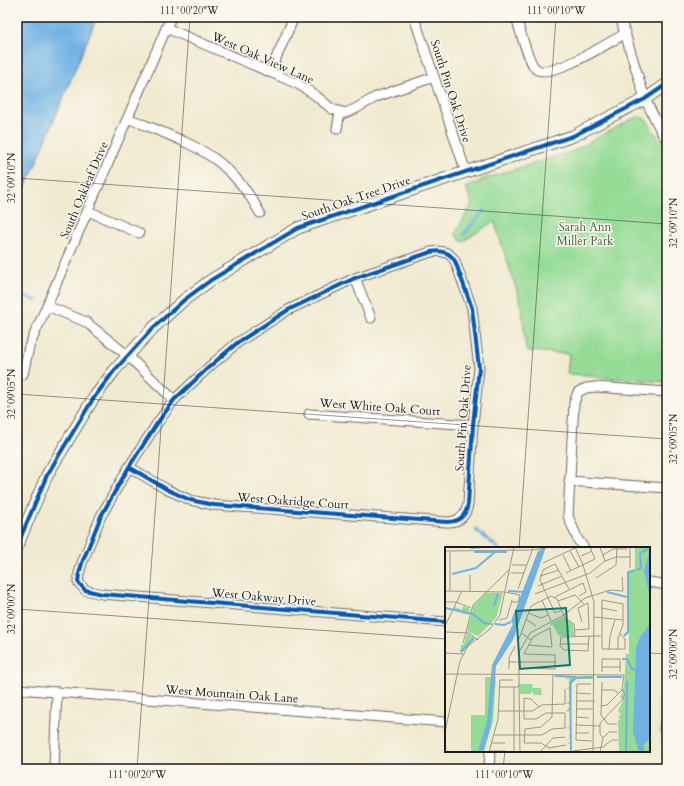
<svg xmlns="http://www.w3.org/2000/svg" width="684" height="786" font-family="Cardo,serif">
<rect width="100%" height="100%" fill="#fbf7ec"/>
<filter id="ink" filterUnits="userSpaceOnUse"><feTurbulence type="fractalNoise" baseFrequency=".025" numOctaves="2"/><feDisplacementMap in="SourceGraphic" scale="8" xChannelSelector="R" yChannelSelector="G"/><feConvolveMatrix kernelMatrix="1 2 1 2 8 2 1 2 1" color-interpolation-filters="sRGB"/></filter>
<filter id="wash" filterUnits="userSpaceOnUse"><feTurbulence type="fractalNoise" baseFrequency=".012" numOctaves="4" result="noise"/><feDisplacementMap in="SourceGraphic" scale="16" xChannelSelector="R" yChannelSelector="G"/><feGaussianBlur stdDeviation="0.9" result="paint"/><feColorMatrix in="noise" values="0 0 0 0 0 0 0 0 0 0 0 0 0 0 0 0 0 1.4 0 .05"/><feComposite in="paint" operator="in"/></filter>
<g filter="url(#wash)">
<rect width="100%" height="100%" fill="#f0ead0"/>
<g fill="#94db95" stroke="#587c58">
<path d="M640 117 647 120 654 132 667 150V382L595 377 589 375 567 374 569 354 526 351 522 308 518 294 494 221 462 242 455 234 472 204 466 187 481 181V180L573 151 632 119Z"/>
<path d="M665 694H667V734H661Z"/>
</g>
<path fill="#70b2e4" stroke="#466780" d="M17 17H97L36 164 17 206Z"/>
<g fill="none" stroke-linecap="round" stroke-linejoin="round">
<g stroke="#70b2e4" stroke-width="3">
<path d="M464 234 484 210"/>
<path d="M17 293 37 301"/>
<path d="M476 530 498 548"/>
</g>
</g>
</g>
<g filter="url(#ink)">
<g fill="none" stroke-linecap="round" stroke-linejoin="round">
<g stroke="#66645b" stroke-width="11">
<g id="minor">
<path d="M414 17 466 172"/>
<path d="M516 17C519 27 529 64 536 69 551 80 610 42 626 33"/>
<path d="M620 17 645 99 663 135 667 140"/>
<path d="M166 28 298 84 315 95 332 109 345 113 355 109 376 97 434 77"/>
<path d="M270 72 294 17"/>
<path d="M128 118C156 130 197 144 220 163 237 177 250 194 260 213"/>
<path d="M337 129 340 112"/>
<path d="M88 211 139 233"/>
<path d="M355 278 371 318"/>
<path d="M47 306 86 322 127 355 174 400"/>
<path d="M23 374 29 347 171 17"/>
<path d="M309 414 473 425"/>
<path d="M129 467 168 490 190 500 214 505 447 522C459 522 466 516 468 504L473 425 479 368 472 308 455 261C450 252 441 250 431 252L355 278 288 310 237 343 209 367 174 400 156 425 129 467 101 516 82 563 79 574 78 582 85 590 102 594 446 622"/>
<path d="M569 481 667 488"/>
<path d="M584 548 578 540 568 516 574 403 578 392 586 388 595 387 667 392"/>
<path d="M649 582 667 585"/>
<path d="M17 689 446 722"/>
<path d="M54 769 57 692"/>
<path d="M489 769 490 751"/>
</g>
</g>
<g stroke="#66645b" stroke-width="13">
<path id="tertiary" d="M17 546 47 475 93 399 114 371 153 328 184 300 211 280 298 228 573 136 645 99 667 84"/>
</g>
<use href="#minor" stroke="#fff" stroke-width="9"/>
<use href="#tertiary" stroke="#fff" stroke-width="11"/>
<g stroke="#fbf7ec" stroke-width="6">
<g id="cycleway">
<path d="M129 467 168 490 190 500 214 505 447 522C459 522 466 516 468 504L473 425 479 368 472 308 455 261C450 252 441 250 431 252L355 278 288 310 237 343 209 367 174 400 156 425 129 467 101 516 82 563 79 574 78 582 85 590 102 594 446 622"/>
<path d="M17 546 47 475 93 399 114 371 153 328 184 300 211 280 298 228 573 136 645 99 667 84"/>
</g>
</g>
<use href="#cycleway" stroke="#0057b8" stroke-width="4"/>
</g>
</g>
<path fill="none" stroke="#1c1c1c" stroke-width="1" stroke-opacity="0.45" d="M17 178 667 224M17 394 667 439M519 548 556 17M17 609 446 639M649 653 667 654M137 769 190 17M503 769 505 751"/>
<g text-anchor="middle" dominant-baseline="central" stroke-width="3" stroke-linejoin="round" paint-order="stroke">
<g font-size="12" fill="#1c1c1c" stroke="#fbf7ec">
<text transform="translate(263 58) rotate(24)">West Oak View Lane</text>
<text transform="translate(451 91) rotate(72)">South Pin Oak Drive</text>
<text transform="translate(84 190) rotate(-67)">South Oakleaf Drive</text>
<text transform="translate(356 198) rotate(-19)">South Oak Tree Drive</text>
<text transform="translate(380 407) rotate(4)">West White Oak Court</text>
<text transform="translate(463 418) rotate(-86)">South Pin Oak Drive</text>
<text transform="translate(293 501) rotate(4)">West Oakridge Court</text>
<text transform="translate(264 597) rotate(5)">West Oakway Drive</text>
<text transform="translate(232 694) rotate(4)">West Mountain Oak Lane</text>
</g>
<g font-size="12" fill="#465f46" stroke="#fbf7ec">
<text x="585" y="227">Sarah Ann<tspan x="585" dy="14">Miller Park</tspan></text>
</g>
</g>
<g transform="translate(445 547)">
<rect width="205" height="205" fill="#f0ead0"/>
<path d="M190 0H205V205H174L173 173H175L173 170 176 167 173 164 178 153 175 150 178 146 177 144 179 139 181 107H184V85L178 88 182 84V73H179H182V55L179 56 182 54V24L190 22ZM41 46H58L51 71 33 89 22 84 29 58ZM18 59 25 62 23 68 8 63 10 60 17 63ZM118 70 128 77 129 89H114L108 78 105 79 106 76ZM22 86 30 91 17 106 15 104 16 98 19 97ZM148 129V132H132L127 136 125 205V197L122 196H125V191H122L125 190V182L121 181 125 180V164L121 165 125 158 121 156 124 155V142H121L124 140V131L121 133 123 130H109ZM40 130H51L48 174 39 205H26V168H40ZM75 137H88L87 141H96L97 148H89L87 144 86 147H75Z" fill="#94db95"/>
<path d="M101 0 68 93 51 119 46 178 38 205H33L42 174 47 118 68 77 66 74 93 4ZM205 3V50L199 24ZM205 77V192L199 197V205H194L188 185 191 101 195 90Z" fill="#70b2e4"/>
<path fill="none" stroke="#70b2e4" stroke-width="2" d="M26 1 39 0M29 5H62M192 23 196 21 195 6 203 2M7 27 31 21 50 5M63 44 79 45M162 45 182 50M49 59 53 46M0 61 28 67 39 76 47 77M50 77 59 78 66 75M179 89 183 85V26L190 23M16 105 29 91M177 112H182L187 122 192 124M110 129 131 130M152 130H177M126 205 125 136 130 131 147 130M181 205 182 134"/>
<path fill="none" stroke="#9b9888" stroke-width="1" d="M130 0 138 18 149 55 148 205M155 0 160 14M0 4 88 3 106 0M5 4V44M125 4 134 20M118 8 126 24M158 8 168 2H182M136 9 147 4M160 14 171 10H185M98 16 130 1M110 17 98 23 95 33 110 66 117 63M110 17 124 42M67 18H82M185 21V0M66 26H79M121 26 150 12 145 0M25 28V44M95 29 114 23M151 31 171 18 172 0M93 39 117 29M73 42 88 1M0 44 60 45 75 48 73 55H66M90 47 145 26 160 14M134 49 141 45 138 36M110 50 138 36M97 53 106 74M157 53 178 57V78L173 91V103M113 54 130 48 139 57M0 55H11L26 61M133 61 143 56 144 82M133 61 137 75M156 61 172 64M83 66 96 71 103 68M149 70 178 73M81 72 91 79M54 73 62 71 67 53M0 79 17 44M105 81 88 90 79 107 110 108V122M105 81 107 100M130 83 144 82M0 85 24 86 33 93M76 86 86 93M175 87 180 92V102M144 89 143 104 119 103 115 99 116 90 149 89H156M74 92 86 59 106 49 112 52 120 71 129 77 130 90M18 96 28 58 65 22M115 97H144M83 98 107 100M157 102V53M157 102H180M164 103 165 89 170 73M0 106 18 107M157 112H175M157 112V125M64 115H111M157 120H176M79 121 110 122M64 122V111L70 99M175 125V112M0 127 179 128 177 143 162 158 156 159M55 133H68M157 135 156 168 163 177H172M74 137V140V105L85 86 119 68 140 51 165 43 178 44 177 30M132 137 131 193 147 194M132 137H146M54 140H74L75 205M69 140V205M157 143H169L173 146M131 146 146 147M131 154H150M120 157V142M131 162H148M53 164H87L97 158 120 157M120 166V181M131 170 144 171M79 172H91L101 166H120M79 172V151L86 152 94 160M131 178 155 179M0 185 15 114 23 99 45 82 55 68 69 0M131 186H144M49 188H97L107 182 120 181M158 191 155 187V176L178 152 180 147 177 143M46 196H60M79 196 80 182 96 180 107 170 108 128M79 196H96L104 201 121 198M44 204H61M128 204 158 200 167 193H173M44 205 53 172 55 133M95 205 108 191 120 190M155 205 158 191 164 185H172"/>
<path fill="#0f766e" fill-opacity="0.15" stroke="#0f766e" stroke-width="2" d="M121 61 125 118 75 122 71 64Z"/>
<rect width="205" height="205" fill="none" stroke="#1c1c1c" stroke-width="2"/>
</g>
<rect width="684" height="786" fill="none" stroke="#fbf7ec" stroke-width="44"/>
<rect x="22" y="22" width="640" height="742" fill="none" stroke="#1c1c1c" stroke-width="1.5"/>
<g font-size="10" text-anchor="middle" fill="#1c1c1c">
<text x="189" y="14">111°00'20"W</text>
<text x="556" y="14">111°00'10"W</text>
<text transform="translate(11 178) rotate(-90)" y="4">32°09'10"N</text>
<text transform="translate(673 223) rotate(-90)" y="4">32°09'10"N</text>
<text transform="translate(11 394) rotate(-90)" y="4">32°09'05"N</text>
<text transform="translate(673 439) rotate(-90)" y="4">32°09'05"N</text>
<text transform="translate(11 609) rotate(-90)" y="4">32°09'00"N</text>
<text transform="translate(673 654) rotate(-90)" y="4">32°09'00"N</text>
<text x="137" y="778">111°00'20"W</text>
<text x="504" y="778">111°00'10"W</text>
</g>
</svg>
